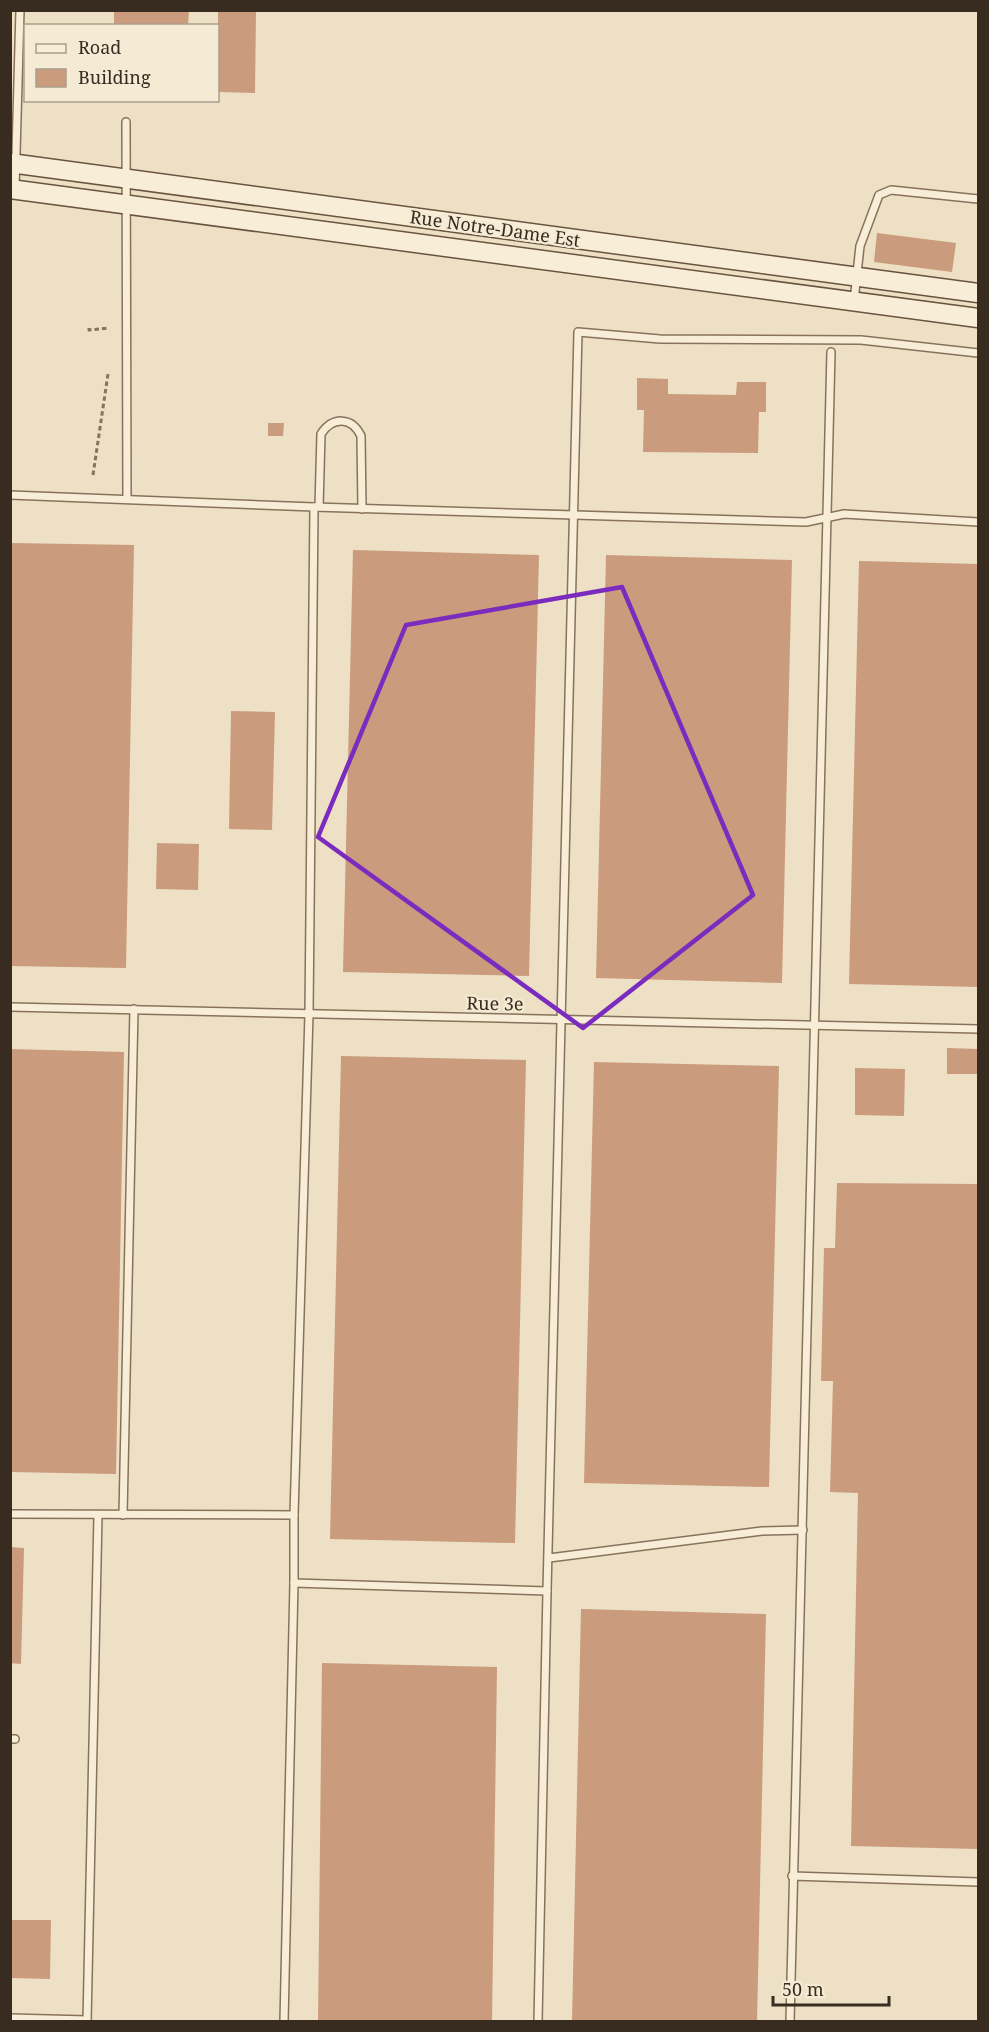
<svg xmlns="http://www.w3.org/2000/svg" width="989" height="2032" font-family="'Noto Serif',serif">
<rect width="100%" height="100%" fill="#ede0c5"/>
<g fill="#ca9b7c">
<path d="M114 10H189L188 26H114Z"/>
<path d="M218 10H256L255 93 218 92Z"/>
<path d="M877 233 956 243 952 272 874 262Z"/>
<path d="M637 378 668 379V394L736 395 737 382H766V412H759L758 453 643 452 644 410H637Z"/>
<path d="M268 423H284L283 436H268Z"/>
<path d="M10 543 134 545 126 968 10 966Z"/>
<path d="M353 550 539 555 529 976 343 972Z"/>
<path d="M606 555 792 560 782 983 596 978Z"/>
<path d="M859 561 978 564V987L849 984Z"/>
<path d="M231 711 275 712 272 830 229 829Z"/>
<path d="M157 843 199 844 198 890 156 889Z"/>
<path d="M947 1048 978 1049V1074H947Z"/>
<path d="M10 1049 124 1052 116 1474 10 1472Z"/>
<path d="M341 1056 526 1060 515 1543 330 1539Z"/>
<path d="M594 1062 779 1066 769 1487 584 1483Z"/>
<path d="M855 1068 905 1069 904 1116 855 1115Z"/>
<path d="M837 1183 978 1184V1849L851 1846 858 1493 830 1492 833 1381H821L824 1248H835Z"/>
<path d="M10 1547 24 1548 21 1664 10 1663Z"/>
<path d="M581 1609 766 1614 757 2022H572Z"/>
<path d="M322 1663 497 1667 492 2022H318Z"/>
<path d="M10 1920H51L50 1979 10 1978Z"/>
</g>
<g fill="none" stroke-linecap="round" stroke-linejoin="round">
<g stroke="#88725b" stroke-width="10">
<g id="lane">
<path d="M126 122 127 499"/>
<path d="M15 189 20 10"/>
<path d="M854 301 860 246 879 195 891 190 978 199"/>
<path d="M10 495 314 507 806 522 844 514 978 522"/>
<path d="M319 507 321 434C333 416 352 417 361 436L362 509"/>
<path d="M10 1007 978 1029"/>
<path d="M10 1514 294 1515"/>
<path d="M123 1515 134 1009"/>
<path d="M549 1558 762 1531 803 1530"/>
<path d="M294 1583 547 1591"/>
<path d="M10 1739H15"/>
<path d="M792 1876 978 1882"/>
<path d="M10 2018 87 2020"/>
<path d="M87 2022 98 1515"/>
<path d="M284 2022 294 1583V1515L309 1014 314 507"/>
<path d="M538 2022 547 1591 578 332 660 339 861 340 978 353"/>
<path d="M790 2022 831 352"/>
</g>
</g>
<g stroke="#6a533f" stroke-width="21">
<g id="secondary">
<path d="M10 163 978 293"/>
<path d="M10 189 978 318"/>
</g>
</g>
<g stroke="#88725b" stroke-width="3" stroke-dasharray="4.5 3" stroke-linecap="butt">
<path d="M89 328V330L109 328"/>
<path d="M93 475 108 374"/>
</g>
<use href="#lane" stroke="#f8eed8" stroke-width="7"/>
<use href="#secondary" stroke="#f8eed8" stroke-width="18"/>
</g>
<path fill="none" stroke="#7b2cbf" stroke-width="4.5" stroke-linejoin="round" d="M622 587 753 895 583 1028 318 837 406 625Z"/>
<g text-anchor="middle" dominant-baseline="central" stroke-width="4.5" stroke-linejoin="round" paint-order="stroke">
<g font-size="18" fill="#382b1f" stroke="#f5ebd5">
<text transform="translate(495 228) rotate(8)">Rue Notre-Dame Est</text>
<text transform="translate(495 1003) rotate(1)">Rue 3e</text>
</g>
</g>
<rect width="989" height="2032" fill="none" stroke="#382b1f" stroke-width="24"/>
<rect x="24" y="24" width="195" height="78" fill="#f5ebd5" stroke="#a99e8c" stroke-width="1.5"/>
<rect x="36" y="44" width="30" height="9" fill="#f8eed8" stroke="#a99e8c" stroke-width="1.5"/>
<text x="78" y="54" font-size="18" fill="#382b1f">Road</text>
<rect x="36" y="69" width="30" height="18" fill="#ca9b7c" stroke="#a99e8c" stroke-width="1.5"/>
<text x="78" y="84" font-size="18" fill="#382b1f">Building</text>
<path d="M773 1996v9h116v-9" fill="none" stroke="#382b1f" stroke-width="3"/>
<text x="782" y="1996" font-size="18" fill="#382b1f" stroke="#f5ebd5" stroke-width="4.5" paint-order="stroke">50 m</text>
</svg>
